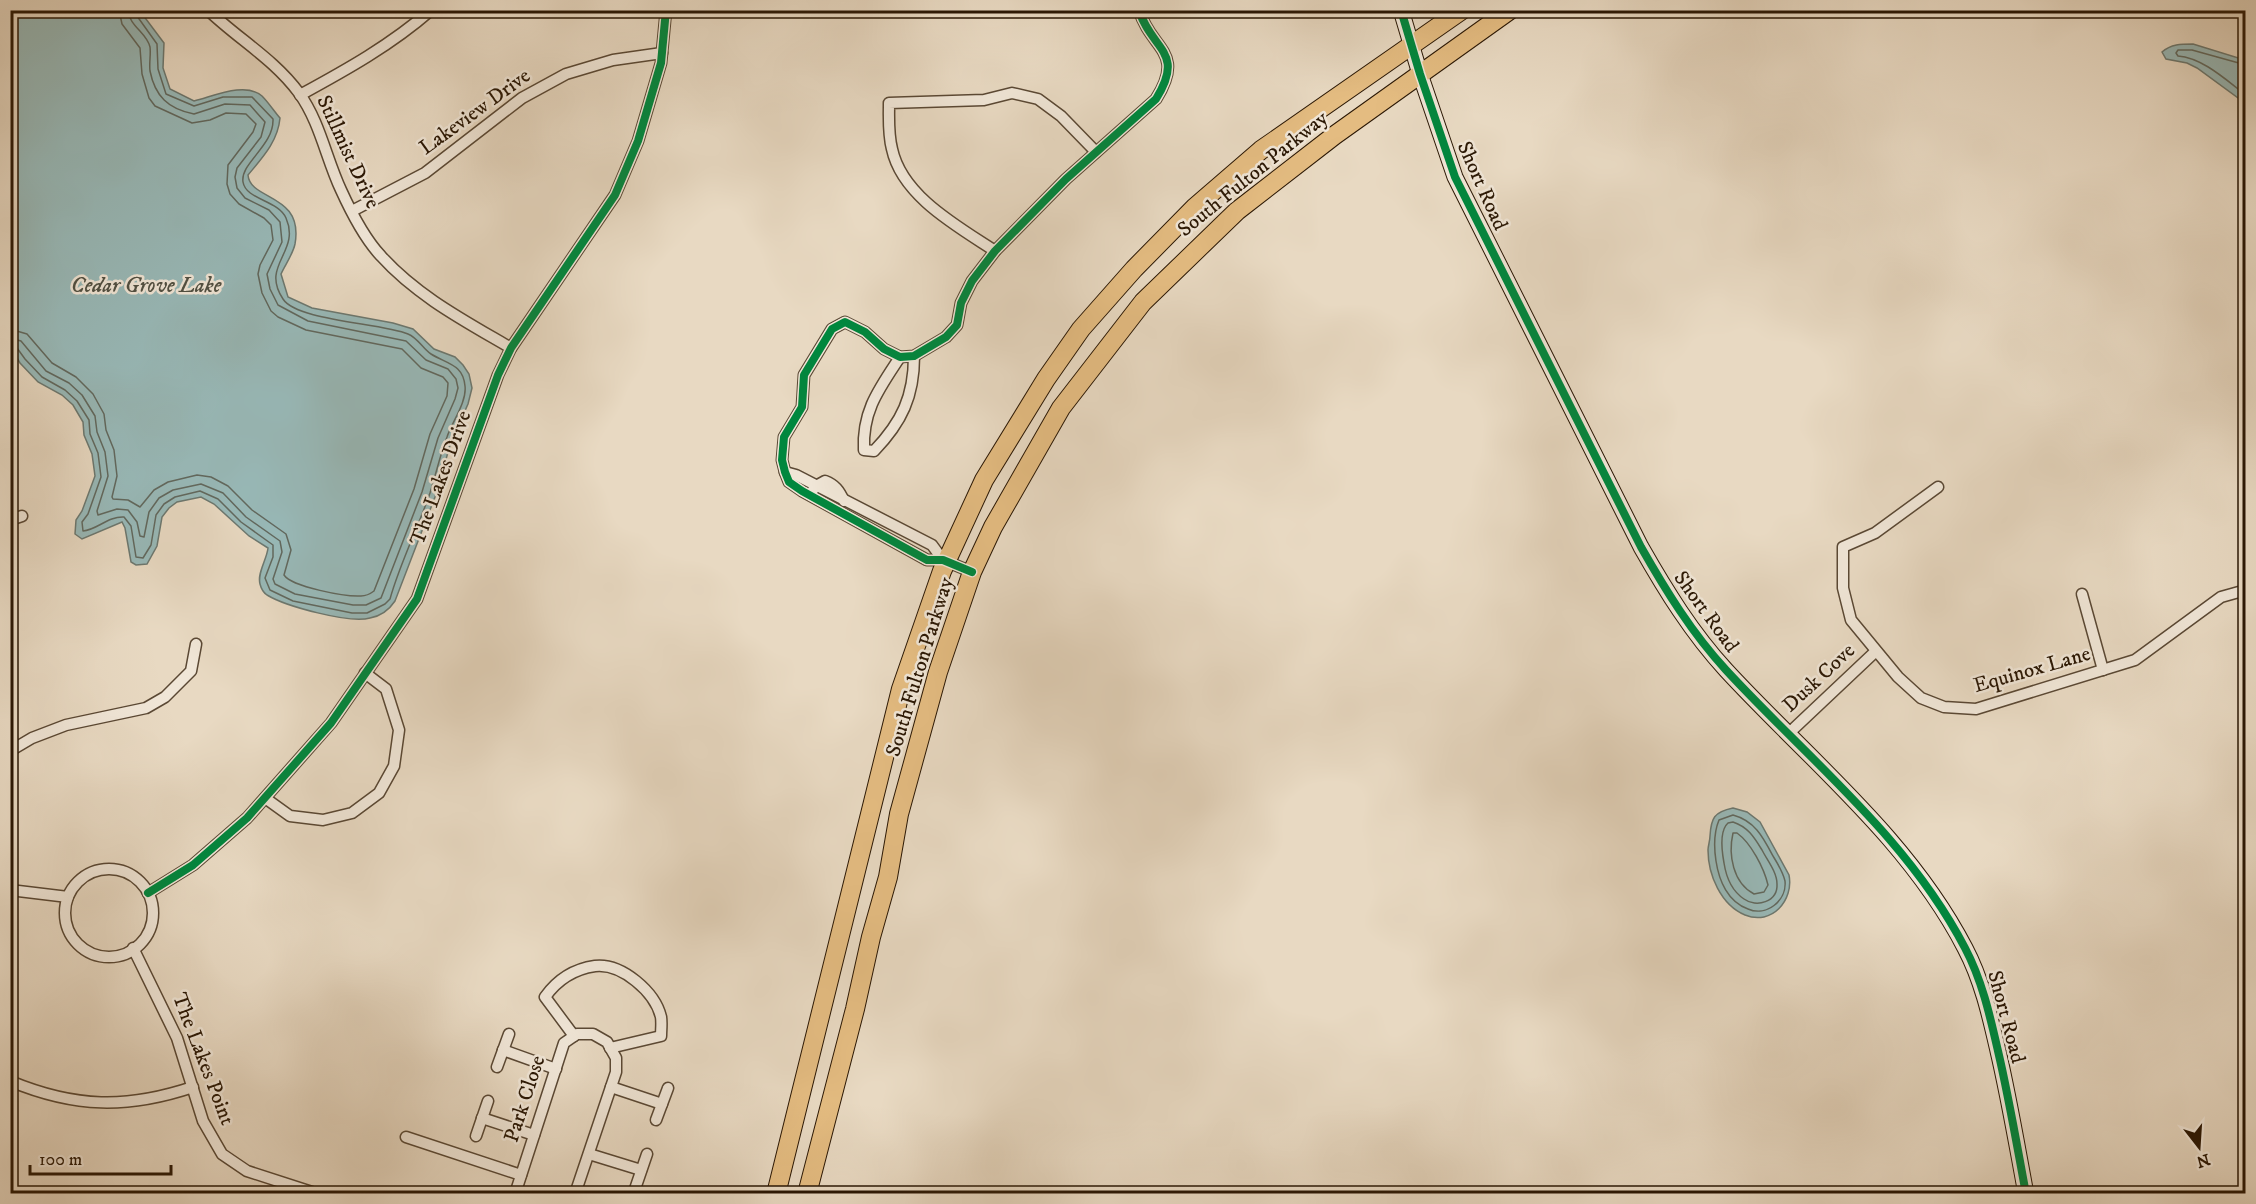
<svg xmlns="http://www.w3.org/2000/svg" width="2256" height="1204" font-family="'IM FELL DW Pica',serif">
<rect width="100%" height="100%" fill="#e8d9c2"/>
<filter id="stains"><feTurbulence type="fractalNoise" baseFrequency=".00333" numOctaves="4"/><feColorMatrix values="0 0 0 0 .2 0 0 0 0 .09 0 0 0 0 .02 0 0 0 .5 -.17"/></filter>
<radialGradient id="worn" r=".72"><stop offset=".6" stop-color="#630" stop-opacity="0"/><stop offset="1" stop-color="#630" stop-opacity=".3"/></radialGradient>
<g fill="#98b9b8" stroke="#6c7870" stroke-width="1.5">
<path d="M11 10 140 11 164 43 163 68 170 89 194 101C212 97 245 81 262 96 268 102 274 111 280 118 278 141 263 157 248 175 250 201 304 193 295 244 293 254 285 265 281 274L288 297 312 308 393 323 413 329 434 349 455 357 463 365 469 374 472 388 468 404 451 442 435 497 395 601C389 610 381 616 370 618 350 624 285 606 267 595 264 593 261 588 260 584 257 573 267 559 268 548L249 536 214 504 201 497 177 502 169 508 162 517 157 546 147 564 136 565 131 562 125 528 122 522 82 539 75 534 76 520 82 511 95 476 92 454 84 435 83 422 73 405 62 395 38 382 20 363 11 348Z"/>
<path d="M2193 44 2245 60V103L2197 68 2187 63 2166 59 2162 52C2171 44 2181 44 2193 44Z"/>
<path d="M1733 808 1747 812 1760 822 1789 875C1794 900 1772 926 1745 915 1721 905 1708 875 1708 850 1708 846 1710 841 1710 836 1711 818 1714 812 1733 808Z"/>
</g>
<g fill="none" stroke-linecap="round" stroke-linejoin="round">
<g stroke="#61685e" stroke-width="1.5">
<path d="M2246 65 2192 50H2178L2176 53 2178 56C2203 58 2226 80 2246 95"/>
<path d="M10 329 27 334 52 363 76 377 93 394 104 414 106 430 114 450 117 476 112 497 113 499 128 500 140 507 154 490 168 482 197 475 211 477 228 486 252 510 286 534 291 550 284 575C292 587 346 597 361 596 366 596 370 594 374 591L414 489 430 434 447 396 448 383 443 377 421 368 402 349 306 330 278 317 271 311 262 293 258 274 260 265 273 240 271 225 264 218 239 204 230 194 227 184 228 165 253 132 256 124 246 114 226 113 210 120 192 123 155 106 149 98 142 74 140 48 122 24 119 10"/>
<path d="M10 338 21 341 46 371 69 383 82 395 95 416 97 432 105 452 108 476 97 511 98 515 117 509 128 510 137 522 140 536 144 537 149 512 159 498 173 490 201 484 223 493 246 517 280 541 282 552 273 579 275 584 295 594 353 605H366L381 598 422 492 438 438 455 399 458 388 456 379 448 369 426 360 406 341 308 321 278 305 270 289 267 274 282 242 280 222 269 210 245 198 237 188 235 177 237 168 261 137 265 122 250 105 225 104 194 114C168 109 155 96 150 71 149 63 151 54 150 47 147 33 129 26 128 10"/>
<path d="M10 346 17 348 25 359 42 377 65 390 77 401 89 420 90 434 98 453 101 477 88 514 82 522 83 531C97 530 108 516 124 517L131 526 136 557 143 558 151 545 156 515 164 504 175 497 200 491 218 499 241 522 273 545V557L265 578 270 590 293 601 352 613H367L385 604 390 599C400 563 418 528 430 493 436 474 440 455 447 437 452 422 467 402 465 386 463 364 447 364 431 354 423 349 418 338 408 334 382 323 297 321 283 299 260 265 301 252 286 218 278 200 246 200 243 182 240 163 274 146 273 119L252 97H223L194 106 166 94 158 69 157 44 137 16 136 10"/>
<path d="M1733 815C1755 821 1763 837 1773 856 1778 864 1783 872 1785 881 1787 901 1766 917 1748 909 1728 902 1719 881 1716 861 1714 848 1714 832 1719 820Z"/>
<path d="M1733 822C1748 827 1754 837 1762 850 1767 860 1777 872 1777 884 1778 902 1756 908 1744 899 1732 891 1726 876 1724 863 1722 852 1719 831 1728 823Z"/>
<path d="M1733 833H1737C1751 843 1764 868 1768 885L1764 892 1754 894C1733 883 1728 855 1733 833Z"/>
</g>
<g stroke="#5a4834" stroke-width="13">
<g id="street">
<path d="M208 10C238 39 274 59 299 93 320 122 326 158 341 190 351 212 364 238 381 256 417 296 465 321 511 348"/>
<path d="M300 95C346 70 391 45 431 10"/>
<path d="M352 211 425 173 522 98 566 74 613 60 662 53"/>
<path d="M995 251C957 226 902 196 892 149 888 134 889 118 889 103L984 100 1012 93 1038 99 1061 116 1096 152"/>
<path d="M900 357C879 389 862 411 864 450L874 451C902 422 914 396 914 356"/>
<path d="M785 472 796 475 932 545 943 560"/>
<path d="M1938 487 1875 533 1843 547V588L1851 620 1898 677 1921 698 1944 707 1976 709 2135 660 2221 597 2246 590"/>
<path d="M813 490 816 486 825 481C835 485 839 490 844 501"/>
<path d="M10 520 22 516"/>
<path d="M972 572 943 560H927L802 491 789 482 785 472 782 460 784 437 802 407 804 375 832 329 845 322 865 332 884 349 900 357 914 356 946 337 957 325 961 303 972 281 995 251 1066 179 1156 99C1186 51 1151 50 1139 10"/>
<path d="M2082 594 2103 670"/>
<path d="M1788 734 1876 651"/>
<path d="M10 751 32 738 66 725 146 708 165 697 191 671 196 644"/>
<path d="M265 798 290 816 323 820 352 813 379 793 394 766 399 730 386 689 365 673"/>
<circle cx="109" cy="913" r="44"/>
<path d="M10 890 68 897"/>
<path d="M148 893 193 865 247 818 331 723 417 599 498 375 511 348 615 195 638 141 661 63 666 10"/>
<path d="M133 948 177 1038 203 1121 222 1154 247 1171 318 1194"/>
<path d="M574 1036 545 997C557 980 574 969 595 966 622 963 655 992 661 1017 662 1023 661 1030 661 1036L610 1048"/>
<path d="M503 1050 556 1069"/>
<path d="M497 1067 509 1034"/>
<path d="M10 1081C75 1108 127 1109 193 1087"/>
<path d="M611 1087 662 1104"/>
<path d="M482 1118 534 1135"/>
<path d="M656 1120 668 1088"/>
<path d="M476 1136 488 1101"/>
<path d="M406 1137 521 1175"/>
<path d="M589 1154 641 1170"/>
<path d="M635 1189 647 1154"/>
<path d="M515 1194 564 1043 577 1034H593L607 1042 616 1058V1072L575 1194"/>
</g>
</g>
<g stroke="#2a1704" stroke-width="17">
<path id="secondary" d="M1401 10 1420 74 1455 177 1641 547C1666 591 1692 633 1726 670 1808 759 1908 838 1965 948 1982 980 1990 1016 1998 1051 2009 1098 2017 1146 2026 1194"/>
</g>
<g stroke="#2a1704" stroke-width="20">
<g id="highway">
<path d="M776 1194 901 689 942 571 984 480 1046 379 1081 329 1134 269 1195 207 1261 150 1462 10"/>
<path d="M807 1194 855 1009 871 937 888 877 899 814 938 672 972 572 993 527 1061 408 1143 302 1237 211 1335 135 1510 10"/>
</g>
</g>
<use href="#street" stroke="#f0e6d7" stroke-width="10"/>
<use href="#secondary" stroke="#f0e6d7" stroke-width="15"/>
<use href="#highway" stroke="#e4bc81" stroke-width="18"/>
<g stroke="#f0e6d7" stroke-width="11">
<g id="cycleway">
<path d="M1401 10 1420 74 1455 177 1641 547C1666 591 1692 633 1726 670 1808 759 1908 838 1965 948 1982 980 1990 1016 1998 1051 2009 1098 2017 1146 2026 1194"/>
<path d="M972 572 943 560H927L802 491 789 482 785 472 782 460 784 437 802 407 804 375 832 329 845 322 865 332 884 349 900 357 914 356 946 337 957 325 961 303 972 281 995 251 1066 179 1156 99C1186 51 1151 50 1139 10"/>
<path d="M148 893 193 865 247 818 331 723 417 599 498 375 511 348 615 195 638 141 661 63 666 10"/>
</g>
</g>
<use href="#cycleway" stroke="#00873e" stroke-width="8"/>
</g>
<g text-anchor="middle" dominant-baseline="central" stroke-width="5" stroke-linejoin="round" paint-order="stroke">
<g font-size="21" fill="#2a1704" stroke="#f0e6d7">
<text transform="translate(475 112) rotate(-36)">Lakeview Drive</text>
<text transform="translate(348 152) rotate(65)">Stillmist Drive</text>
<text transform="translate(1253 174) rotate(-39)">South Fulton Parkway</text>
<text transform="translate(1482 186) rotate(66)">Short Road</text>
<text transform="translate(441 478) rotate(-70)">The Lakes Drive</text>
<text transform="translate(1706 612) rotate(54)">Short Road</text>
<text transform="translate(920 667) rotate(-73)">South Fulton Parkway</text>
<text transform="translate(2032 670) rotate(-16)">Equinox Lane</text>
<text transform="translate(1819 678) rotate(-43)">Dusk Cove</text>
<text transform="translate(2006 1017) rotate(75)">Short Road</text>
<text transform="translate(203 1059) rotate(69)">The Lakes Point</text>
<text transform="translate(525 1099) rotate(-72)">Park Close</text>
</g>
<g font-size="22" font-style="italic" fill="#505043" stroke="#f0e6d7">
<text x="146" y="285">Cedar Grove Lake</text>
</g>
</g>
<rect width="2256" height="1204" fill="none" stroke="#e8d9c2" stroke-width="36"/>
<rect x="12" y="12" width="2232" height="1180" fill="none" stroke="#2a1704" stroke-width="3"/>
<rect x="18" y="18" width="2220" height="1168" fill="none" stroke="#2a1704" stroke-width="1.5"/>
<g transform="translate(2199 1147) rotate(163)" stroke="#f0e6d7" stroke-width="4.5" paint-order="stroke">
<path d="M0-4.5L10 22L0 15L-10 22Z" fill="#2a1704"/>
<text y="-9" font-size="16" font-weight="bold" text-anchor="middle" fill="#2a1704">N</text>
</g>
<path d="M30 1165v9h141v-9" fill="none" stroke="#2a1704" stroke-width="3"/>
<text x="39" y="1165" font-size="18" fill="#2a1704" stroke="#f0e6d7" stroke-width="4.5" paint-order="stroke">100 m</text>
<rect width="100%" height="100%" filter="url(#stains)"/>
<rect width="100%" height="100%" fill="url(#worn)"/>
</svg>
